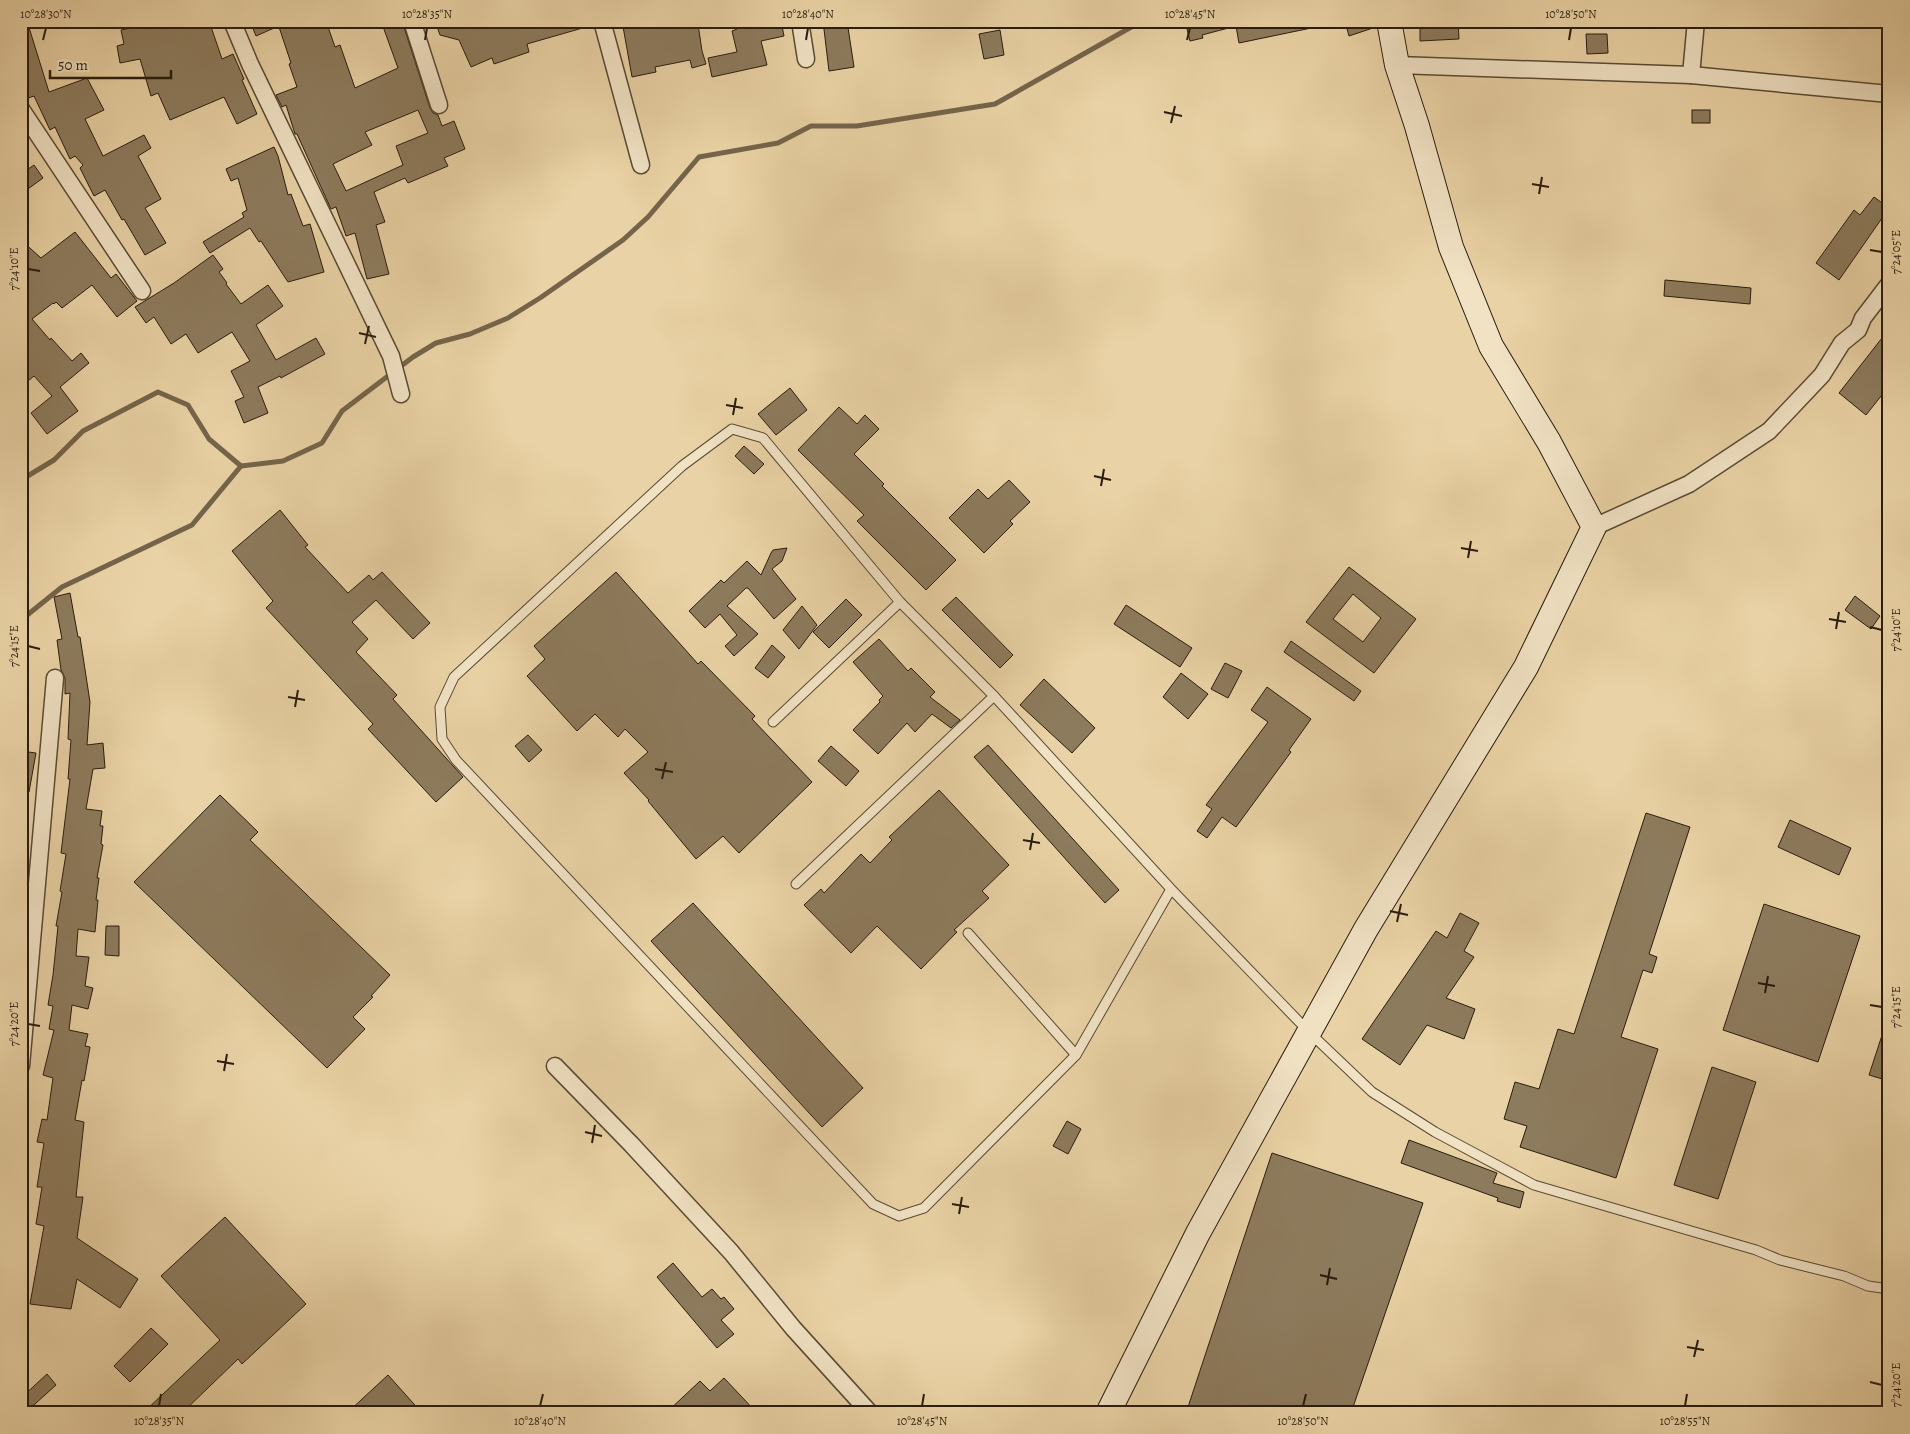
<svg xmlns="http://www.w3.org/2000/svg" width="1910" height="1434" font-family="Alegreya,serif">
<rect width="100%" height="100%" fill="#e9d2a5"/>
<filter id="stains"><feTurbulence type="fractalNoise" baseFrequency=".004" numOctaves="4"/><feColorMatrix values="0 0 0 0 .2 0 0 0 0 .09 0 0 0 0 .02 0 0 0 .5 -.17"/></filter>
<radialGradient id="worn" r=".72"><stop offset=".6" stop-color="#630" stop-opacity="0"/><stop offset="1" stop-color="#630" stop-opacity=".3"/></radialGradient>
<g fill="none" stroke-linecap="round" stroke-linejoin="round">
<g stroke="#75644a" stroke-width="5">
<path d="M21 480 54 460 83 431 158 392 188 405 209 439 241 466 283 461 322 443 342 411 413 357 436 343 470 334 508 318 540 298 623 240 648 217 699 157 778 143 811 126H857L995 104 1142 21"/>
<path d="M21 620 62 587 192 525 241 466"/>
</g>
</g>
<g fill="#8d7b5d" stroke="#291c0e" fill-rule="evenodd">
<path d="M21 21H27L49 92 87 78 104 110 85 119 103 156 144 135 151 148 138 156 161 199 145 208 166 243 145 255 124 219 122 220 105 190 94 196 80 168 83 165 75 156 70 159 55 127 50 130 34 96 28 98 21 78Z"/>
<path d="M164 21H209L222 59 233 54 244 79 242 80 257 114 237 124 224 97 170 120 158 93 151 96 140 59 120 63 117 46 124 44 121 30Z"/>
<path d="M250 21H290L256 36Z"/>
<path d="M296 21H326L335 47 340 45 355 88 398 68 381 21H402L430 108 433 113 438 115 442 126 454 121 465 149 444 158 448 166 408 183 405 178 374 192 385 222 376 225 389 274 367 279 355 233 346 236 336 207 331 209 297 134H295L286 105 282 107 276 95 297 87 289 64 291 63 279 27ZM418 110 428 133 396 146 403 165 346 191 333 164 372 145 365 132Z"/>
<path d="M435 21H592L593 25 527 44 529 52 494 64 492 58 471 67 459 40 440 35Z"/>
<path d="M622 21H689L690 25 698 24 702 51 706 64 692 68 690 60 655 67 656 72 632 77Z"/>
<path d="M735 21H781L784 36 761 41 767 65 712 77 708 58 737 52 732 31 737 29Z"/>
<path d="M823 21H847L854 67 829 71Z"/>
<path d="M1185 21H1316V27L1239 43 1236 26 1202 35 1203 38 1190 41Z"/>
<path d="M1345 21H1376V27L1349 36Z"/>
<path d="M1420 21H1458L1459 39 1420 41Z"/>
<path d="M1000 30 1004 55 984 59 979 34Z"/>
<path d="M1586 34H1607L1608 53 1587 54Z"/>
<rect x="1692" y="110" width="18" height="13"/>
<path d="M274 147 278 156 288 195 291 194 303 226 310 224 324 272 288 282 261 241 259 242 250 228 210 253 203 242 244 217 242 213 247 210 238 178 231 181 226 169Z"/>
<path d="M34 165 43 178 21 194V174Z"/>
<path d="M1874 197 1889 208 1839 280 1816 263 1854 210 1860 215Z"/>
<path d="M75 232 111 278 116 274 137 301 117 317 92 285 62 308 56 302 54 304 53 303 32 319 50 340 51 338 72 361 81 353 89 363 60 387 78 411 47 434 31 413 52 396 34 376 21 387V240L41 258Z"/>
<path d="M213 255 223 269 219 272 227 283 226 284 241 304 268 285 283 306 256 325 276 360 316 338 325 354 281 378 280 376 258 387 268 413 244 423 235 401 244 397 231 371 250 361 232 332 198 353 186 334 171 344 154 317 146 323 135 307 174 283Z"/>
<path d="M1665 280 1751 288 1750 304 1664 296Z"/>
<path d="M1889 329V386L1866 415 1839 393Z"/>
<path d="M790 388 807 410 776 435 758 414Z"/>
<path d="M839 407 857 424 865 415 879 429 854 454 884 484 882 486 956 560 926 590 857 521 864 515 798 450Z"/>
<path d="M744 446 764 464 754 474 735 456Z"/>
<path d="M1009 480 1030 502 1010 521 1013 524 984 553 949 518 978 489 988 499Z"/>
<path d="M280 510 308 545 305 547 348 593 369 575 373 580 382 572 430 623 413 639 376 600 352 622 368 639 356 652 397 695 393 699 463 777 436 802 368 729 373 724 266 608 273 601 232 551Z"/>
<path d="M787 548 782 561 772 569 796 599 774 619 748 588H746L727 606 758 634 734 656 725 646 737 635 720 614 705 628 689 611 721 580 724 583 747 561 761 575 771 553 773 550Z"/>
<path d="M1349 567 1416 619 1374 673 1306 622ZM1353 594 1381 618 1363 642 1333 619Z"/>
<path d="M616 572 698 664 701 661 755 716 752 719 812 782 739 853 723 836 696 859 648 801 649 800 624 773 648 752 625 729 618 737 595 714 577 731 527 676 545 659 534 646Z"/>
<path d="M70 593 78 637H80L90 702 87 745 103 743 105 768 93 769 86 809 102 811 100 826H103L101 844 103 845 97 878H99L96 900H98L95 932 78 929 76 956 89 957 85 986 93 988 88 1009 72 1005 69 1030 88 1034 85 1046 90 1047 84 1081 82 1080 75 1120 84 1122 76 1197H83L77 1238 138 1279 120 1308 77 1279 71 1309 30 1304 44 1226 36 1224 42 1187H37L44 1143 37 1142 42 1119 47 1120 53 1078 43 1075 54 1030 49 1029 53 1006 48 1005 53 975 58 926H56L62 892 60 891 66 854 61 853 70 779H68L71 740 68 739 70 693 65 694V678L61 670 57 640 62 639 54 597Z"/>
<path d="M1855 596 1880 616 1871 629 1845 610Z"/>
<path d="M956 597 1013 655 1000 668 942 610Z"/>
<path d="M846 599 862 615 829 648 813 632Z"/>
<path d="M1126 605 1192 648 1180 667 1114 624Z"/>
<path d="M802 606 817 625 799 649 783 630Z"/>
<path d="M879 639 908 671 911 668 935 692 930 697 960 720 951 728 932 714 915 732 907 723 878 754 853 730 880 702 879 700 883 696 853 662Z"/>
<path d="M1291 641 1361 691 1354 701 1284 652Z"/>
<path d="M772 645 785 657 768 678 755 668Z"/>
<path d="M1225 663 1242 671 1228 698 1211 689Z"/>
<path d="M1181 673 1208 694 1188 719 1163 697Z"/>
<path d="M1044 679 1095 728 1072 753 1020 705Z"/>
<path d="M1267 687 1311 719 1289 750 1291 752 1236 827 1222 817 1207 838 1197 831 1212 809 1206 805 1268 722 1251 710Z"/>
<path d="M528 735 542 750 529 762 515 746Z"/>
<path d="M988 745 1119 890 1105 903 974 757Z"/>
<path d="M831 746 859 771 846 786 818 761Z"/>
<path d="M21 751 36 753 29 792H21Z"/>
<path d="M939 790 1009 865 982 891 989 898 954 930 957 932 921 969 877 926 851 953 804 905 821 889 824 893 861 854 870 863 892 840 889 837Z"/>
<path d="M220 795 258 832 250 840 390 975 371 996 373 997 353 1017 365 1029 327 1068 134 882Z"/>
<path d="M1646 813 1690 827 1649 954 1657 957 1652 973 1643 970 1621 1037 1658 1049 1616 1178 1520 1147 1527 1126 1504 1119 1515 1082 1539 1089 1558 1029 1574 1034Z"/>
<path d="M1790 820 1851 848 1839 875 1778 847Z"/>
<path d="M693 903 863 1088 822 1127 651 941Z"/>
<path d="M1764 904 1860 936 1818 1062 1723 1030Z"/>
<path d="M1460 913 1479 923 1464 951 1474 957 1446 998 1475 1009 1464 1039 1427 1025 1400 1065 1362 1039 1436 931 1447 938Z"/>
<path d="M106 926H119V956L105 955Z"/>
<path d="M1886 1023 1889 1024V1081L1869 1075Z"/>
<path d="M1712 1067 1756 1082 1718 1199 1674 1185Z"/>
<path d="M1067 1121 1081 1129 1068 1154 1053 1146Z"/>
<path d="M1409 1140 1497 1173 1493 1183 1524 1192 1520 1208 1497 1201 1498 1198 1401 1163Z"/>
<path d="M1272 1153 1423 1203 1351 1413H1186Z"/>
<path d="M225 1217 306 1304 242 1364 238 1359 182 1413H143L220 1340 161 1276Z"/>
<path d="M673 1263 702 1297 712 1289 721 1299 724 1297 734 1309 721 1320 734 1334 717 1348 657 1277Z"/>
<path d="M151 1328 168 1344 130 1382 114 1366Z"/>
<path d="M47 1374 56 1385 25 1413H21V1398Z"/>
<path d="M388 1375 422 1413H347Z"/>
<path d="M724 1378 757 1413H666L700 1381 710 1391Z"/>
</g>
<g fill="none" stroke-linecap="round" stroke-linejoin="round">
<g stroke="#594a34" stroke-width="11">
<g id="lane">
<path d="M773 722 900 602"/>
<path d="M796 884 994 696"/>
<path d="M1171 889 1076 1055 924 1208 899 1216 873 1204 456 760 442 739 440 707 454 677 682 466 732 429 763 438 900 602 994 696 1171 889 1309 1032 1372 1092 1435 1132 1534 1185 1756 1250 1780 1260 1844 1276 1868 1286 1889 1289"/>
<path d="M968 933 1076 1055"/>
</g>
</g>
<g stroke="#594a34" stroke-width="19">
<g id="street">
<path d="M232 21 250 64 391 356 401 394"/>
<path d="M412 21 439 105"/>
<path d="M602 21 641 165"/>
<path d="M800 21 806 59"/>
<path d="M1397 65 1691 75 1696 21"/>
<path d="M1691 75 1889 94"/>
<path d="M21 109 142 291"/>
<path d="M1594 527 1689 484 1769 431 1822 375 1842 343 1858 330 1863 318 1889 284"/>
<path d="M21 1066 55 678"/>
<path d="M555 1066 631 1144 731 1252 793 1328 870 1413"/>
</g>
</g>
<g stroke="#291c0e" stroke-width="26">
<path id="secondary" d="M1108 1413 1198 1233 1366 929 1526 667 1594 527 1549 442 1491 346 1451 247 1417 126 1397 65 1389 21"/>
</g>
<use href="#lane" stroke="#f1e2c4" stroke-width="9"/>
<use href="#street" stroke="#f1e2c4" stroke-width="16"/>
<use href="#secondary" stroke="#f1e2c4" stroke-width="24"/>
</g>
<path fill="none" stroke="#291c0e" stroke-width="2" d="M43 40 46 28M425 40 427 28M806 40 808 28M1187 40 1190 28M1569 40 1571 28M1164 112 1182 116M1171 123 1175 106M1532 184 1549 187M1539 194 1542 177M1870 250 1882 252M28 269 40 271M359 333 376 337M365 344 369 326M726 405 743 408M733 415 736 398M1094 476 1111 480M1101 486 1104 469M1461 548 1478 551M1468 558 1471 541M1829 619 1846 622M1870 627 1882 630M1836 629 1839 612M28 646 40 649M288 697 305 700M295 707 298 690M655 769 673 772M662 779 666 762M1023 840 1040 843M1030 850 1033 833M1390 911 1408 915M1397 922 1401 904M1758 983 1775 986M1765 993 1768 976M1870 1005 1882 1007M28 1024 40 1026M217 1061 234 1064M224 1071 227 1054M585 1132 602 1136M592 1143 595 1125M952 1204 969 1207M959 1214 962 1197M1320 1275 1337 1279M1327 1285 1330 1268M1687 1347 1704 1350M1694 1357 1698 1340M1870 1382 1882 1385M159 1406 161 1394M540 1406 543 1394M922 1406 924 1394M1303 1406 1306 1394M1685 1406 1687 1394"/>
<rect width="1910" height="1434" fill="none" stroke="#e9d2a5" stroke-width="55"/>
<path d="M50 70v8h121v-8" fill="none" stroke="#291c0e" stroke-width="2.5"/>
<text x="58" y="70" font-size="15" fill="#291c0e" stroke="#f1e2c4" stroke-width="4" paint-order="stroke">50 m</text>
<rect x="28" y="28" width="1854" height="1378" fill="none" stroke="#291c0e" stroke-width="2"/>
<g font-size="12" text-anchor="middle" fill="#291c0e">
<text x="46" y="18">10°28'30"N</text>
<text x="427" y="18">10°28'35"N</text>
<text x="808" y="18">10°28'40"N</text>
<text x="1190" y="18">10°28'45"N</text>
<text x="1571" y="18">10°28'50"N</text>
<text transform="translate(1896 252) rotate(-90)" y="4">7°24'05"E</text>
<text transform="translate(14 269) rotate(-90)" y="4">7°24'10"E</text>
<text transform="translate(1896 630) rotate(-90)" y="4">7°24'10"E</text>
<text transform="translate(14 646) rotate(-90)" y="4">7°24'15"E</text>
<text transform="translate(1896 1007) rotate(-90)" y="4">7°24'15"E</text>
<text transform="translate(14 1024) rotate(-90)" y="4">7°24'20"E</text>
<text transform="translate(1896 1385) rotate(-90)" y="4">7°24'20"E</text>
<text x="159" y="1425">10°28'35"N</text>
<text x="540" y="1425">10°28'40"N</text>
<text x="922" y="1425">10°28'45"N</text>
<text x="1303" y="1425">10°28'50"N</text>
<text x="1685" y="1425">10°28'55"N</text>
</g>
<rect width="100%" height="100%" filter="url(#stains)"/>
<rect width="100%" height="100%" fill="url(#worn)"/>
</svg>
